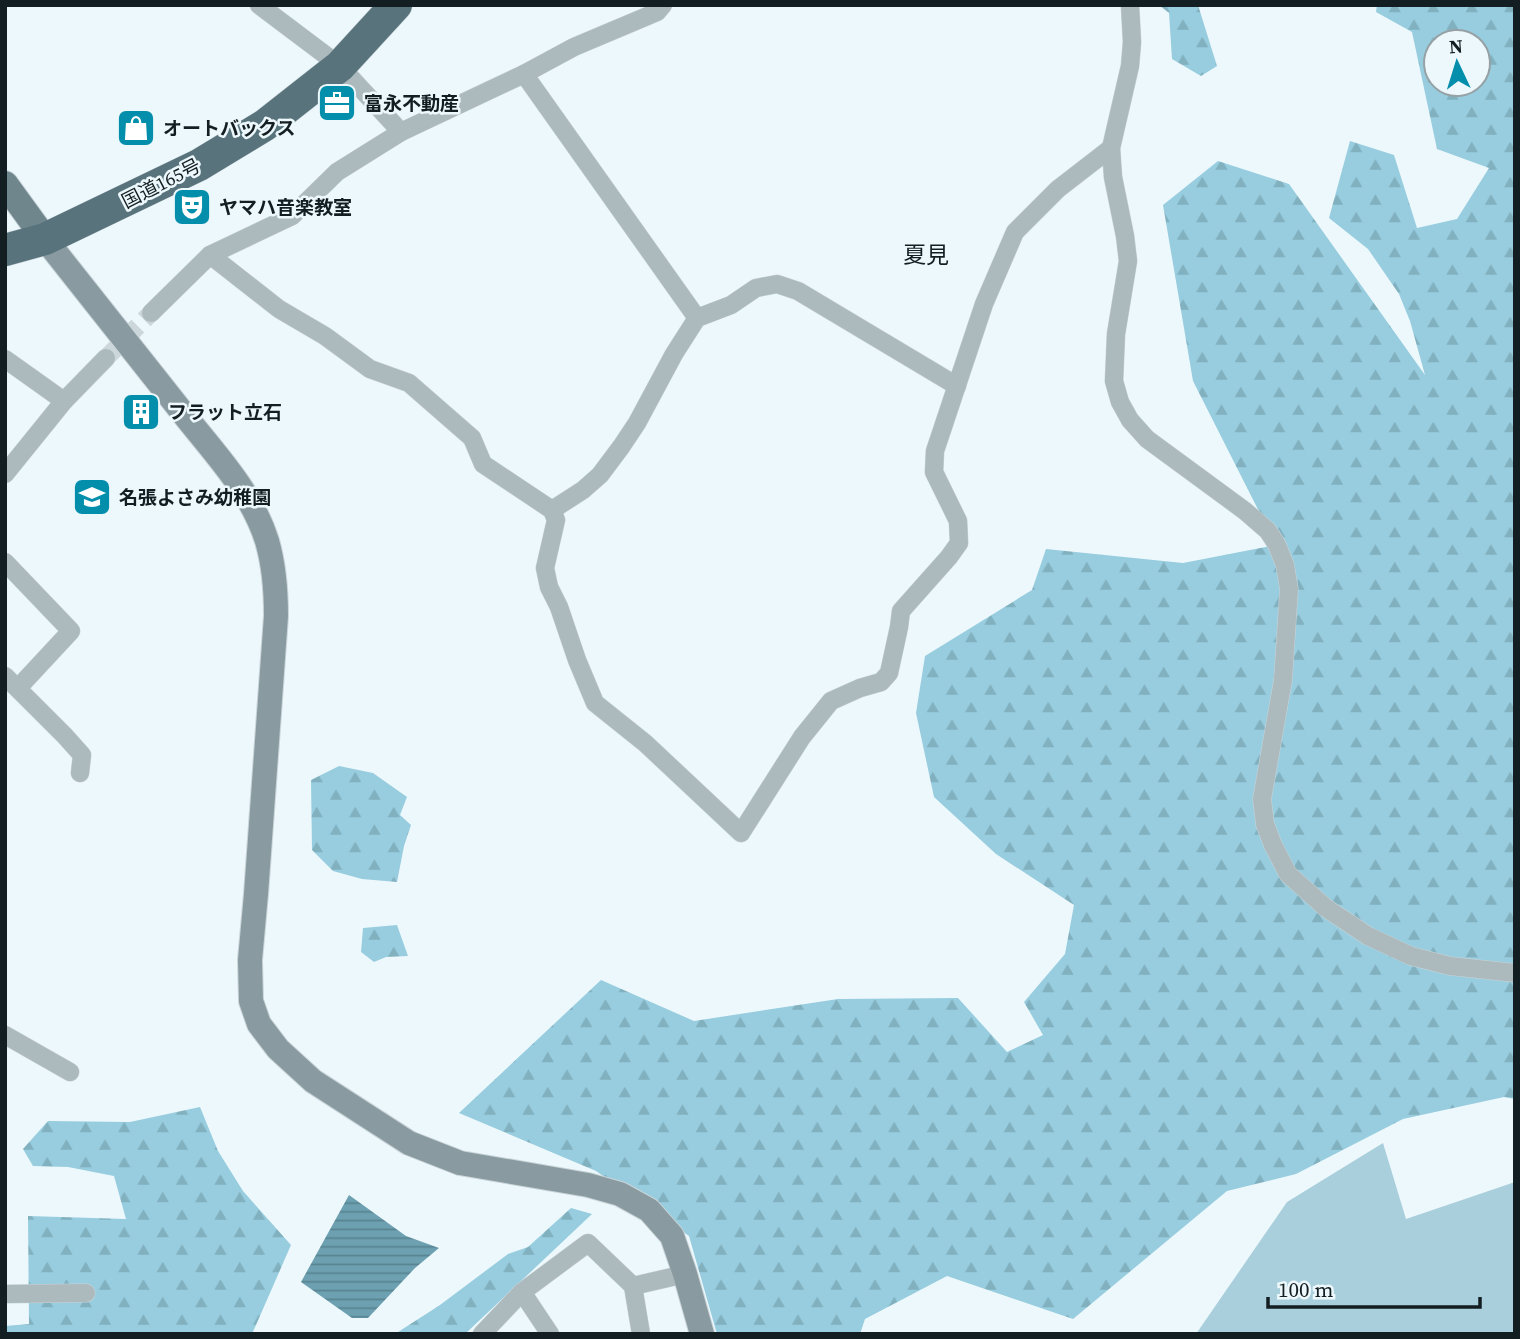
<svg xmlns="http://www.w3.org/2000/svg" width="1520" height="1339" font-family="'Source Serif 4','Noto Sans JP',serif">
<defs>
<pattern id="forest-firs" width="22" height="20" patternUnits="userSpaceOnUse" patternTransform="scale(1.75)"><rect width="22" height="20" fill="#97cddf"/><path d="M5 1l3.5 6h-7zM16 11l3.5 6h-7z" fill="#81b0bf"/></pattern>
<pattern id="water-rules" width="6" height="5" patternUnits="userSpaceOnUse" patternTransform="scale(1.75)"><rect width="6" height="5" fill="#6da1b2"/><path d="M0 2.5h6" fill="none" stroke="#588390"/></pattern>
</defs>
<rect width="100%" height="100%" fill="#edf8fc"/>
<g fill="url(#forest-firs)" fill-rule="evenodd">
<path d="M1159 5H1198L1217 66 1201 76 1172 59 1169 13Z"/>
<path d="M1377 5H1515V1099L1504 1097 1403 1119 1296 1174 1227 1191 1073 1319 947 1276 865 1319 860 1334H717L689 1236 596 1171 459 1113 601 980 694 1021 838 999 958 998 1007 1052 1043 1035 1024 1002 1065 954 1074 905 996 854 934 797 916 713 925 656 1032 590 1046 549 1183 563 1276 545 1193 381 1163 205 1218 161 1289 184 1425 375 1410 321 1399 294 1368 249 1329 218 1350 141 1394 155 1417 228 1457 219 1489 168 1437 149 1412 32 1376 12ZM1436 42H1478V84H1436Z"/>
<path d="M339 766 373 773 407 797 400 815 411 825 404 846 397 882 362 879 333 871 312 850 311 780Z"/>
<path d="M397 925 408 956 386 957 374 962 361 952 363 928Z"/>
<path d="M200 1107 218 1151 243 1191 291 1245 252 1334H5V1326L29 1324 28 1216 126 1219 114 1176 68 1167 33 1166 23 1149 48 1121 130 1122Z"/>
<path d="M571 1208 592 1214 465 1334H395L440 1305 508 1254 528 1247Z"/>
</g>
<path fill="#a9cfdc" d="M1383 1143 1406 1219 1515 1182V1334H1196L1287 1202Z"/>
<path fill="url(#water-rules)" d="M349 1195 406 1236 439 1248 415 1268 368 1318H352L301 1282Z"/>
<g fill="none" stroke-linecap="round" stroke-linejoin="round">
<path stroke="#ccd7db" stroke-width="18" stroke-dasharray="18 9" stroke-linecap="butt" d="M106 358 151 313"/>
<g stroke="#cad5d9" stroke-width="19">
<g id="street">
<path d="M259 5 340 66 401 132"/>
<path d="M1130 5 1132 42 1130 66 1111 148 1113 177 1125 236 1128 261 1116 334 1114 381 1120 402 1130 420 1147 439 1245 511 1268 531 1277 545 1285 565 1289 589 1283 680 1262 799 1265 824 1273 845 1288 874 1326 908 1368 936 1411 956 1450 966 1515 973"/>
<path d="M524 74 697 318"/>
<path d="M210 255 279 309 325 336 370 369 409 383 472 438 483 464 552 510 556 520 545 568 549 587 559 607 577 660 595 703 645 743 741 833 802 737 831 701 860 688 881 682 889 673 899 627 901 611 949 557 959 543 958 521 934 472 935 451 984 304 1015 232 1058 189 1111 148"/>
<path d="M151 313 210 255 292 216 337 172 401 132 524 74 574 47 657 12 663 5"/>
<path d="M5 359 64 401"/>
<path d="M5 474 64 401 106 358"/>
<path d="M552 510 583 490 600 475 621 447 637 423 674 354 697 318 731 305 756 288 777 284 798 291 957 386"/>
<path d="M5 562 71 631 18 688"/>
<path d="M5 676 65 736 82 755 80 773"/>
<path d="M5 1035 70 1072"/>
<path d="M633 1286 685 1274"/>
<path d="M522 1292 550 1334"/>
<path d="M5 1294 86 1293"/>
<path d="M482 1334 522 1292 588 1243 633 1286 641 1334"/>
</g>
</g>
<g stroke="#cad5d9" stroke-width="26">
<path id="secondary" d="M45 239C91 297 136 354 182 412 214 453 251 490 267 541 274 565 276 591 276 616L256 894 250 960 251 1001 259 1024 278 1049 313 1081 409 1143 460 1163 588 1185 620 1194 649 1210 672 1236 685 1274 702 1334"/>
</g>
<g stroke="#cad5d9" stroke-width="28">
<path id="primary" d="M5 184 45 239"/>
</g>
<g stroke="#cad5d9" stroke-width="33">
<path id="highway" d="M5 250 45 239 199 165 265 125 340 66 396 5"/>
</g>
<use href="#street" stroke="#acb9bd" stroke-width="18"/>
<use href="#secondary" stroke="#899ba1" stroke-width="24"/>
<use href="#primary" stroke="#6f868d" stroke-width="26"/>
<use href="#highway" stroke="#59737c" stroke-width="32"/>
</g>
<defs>
<g id="office-square" transform="scale(2.0125)"><rect x="-9" y="-9" width="18" height="18" rx="4" fill="#038eab" stroke="#edf8fc"/><path d="M-6-3h4V-5.5h4V-3h4V5H-6ZM-1-4.5V-3h2v-1.5ZM-6 0V1H6V0Z" fill="#fff"/></g>
<g id="shop-square" transform="scale(2.0125)"><rect x="-9" y="-9" width="18" height="18" rx="4" fill="#038eab" stroke="#edf8fc"/><path d="M-5-2.5h2.3a2.7 3.5 0 0 1 5.4 0H5L5.5 6h-11ZM-1.5-2.5h3a1.5 2.3 0 0 0-3 0Z" fill="#fff"/></g>
<g id="theatre-square" transform="scale(2.0125)"><rect x="-9" y="-9" width="18" height="18" rx="4" fill="#038eab" stroke="#edf8fc"/><path d="M-5-5.5Q0-4 5-5.5V0Q5 5 0 6Q-5 5-5 0ZM-3.3-2.5H-1v1.5H-3.3ZM1-2.5H3.3v1.5H1ZM-2.8 1Q0 5.5 2.8 1Z" fill="#fff"/></g>
<g id="building-square" transform="scale(2.0125)"><rect x="-9" y="-9" width="18" height="18" rx="4" fill="#038eab" stroke="#edf8fc"/><path d="M-4-6H4V6H1V3H-1V6H-4ZM-2.5-4.3h1.7v1.8h-1.7ZM.8-4.3h1.7v1.8H.8ZM-2.5-1h1.7V.8h-1.7ZM.8-1h1.7V.8H.8Z" fill="#fff"/></g>
<g id="school-square" transform="scale(2.0125)"><rect x="-9" y="-9" width="18" height="18" rx="4" fill="#038eab" stroke="#edf8fc"/><path d="M0-5L7-2L0 1L-7-2ZM-4 1L0 2.5L4 1V4Q0 6-4 4Z" fill="#fff"/></g>
</defs>
<g fill-rule="evenodd">
<use href="#office-square" x="337" y="103"/>
<use href="#shop-square" x="136" y="128"/>
<use href="#theatre-square" x="192" y="207"/>
<use href="#building-square" x="141" y="412"/>
<use href="#school-square" x="92" y="497"/>
</g>
<g text-anchor="middle" dominant-baseline="central" stroke-width="5" stroke-linejoin="round" paint-order="stroke">
<g font-size="19" font-weight="bold" fill="#131e22" stroke="#edf8fc" text-anchor="start">
<text x="364" y="103">富永不動産</text>
<text x="163" y="128">オートバックス</text>
<text x="219" y="207">ヤマハ音楽教室</text>
<text x="168" y="412">フラット立石</text>
<text x="119" y="497">名張よさみ幼稚園</text>
</g>
<g font-size="19" fill="#131e22" stroke="#edf8fc">
<text transform="translate(161 183) rotate(-27)">国道165号</text>
</g>
<g font-size="23" fill="#131e22" stroke="#edf8fc">
<text x="926" y="255">夏見</text>
</g>
</g>
<rect width="1520" height="1339" fill="none" stroke="#131e22" stroke-width="14"/>
<g transform="translate(1457 63) rotate(356)"><circle r="33" fill="#edf8fc" stroke="#96a1a5" stroke-width="2"/>
<path d="M0-5L12 26L0 18L-12 26Z" fill="#038eab"/>
<text y="-10" font-size="19" font-weight="bold" text-anchor="middle" fill="#131e22">N</text>
</g>
<path d="M1268 1297v10h212v-10" fill="none" stroke="#131e22" stroke-width="3.5"/>
<text x="1278" y="1297" font-size="21" fill="#131e22" stroke="#edf8fc" stroke-width="5" paint-order="stroke">100 m</text>
</svg>
